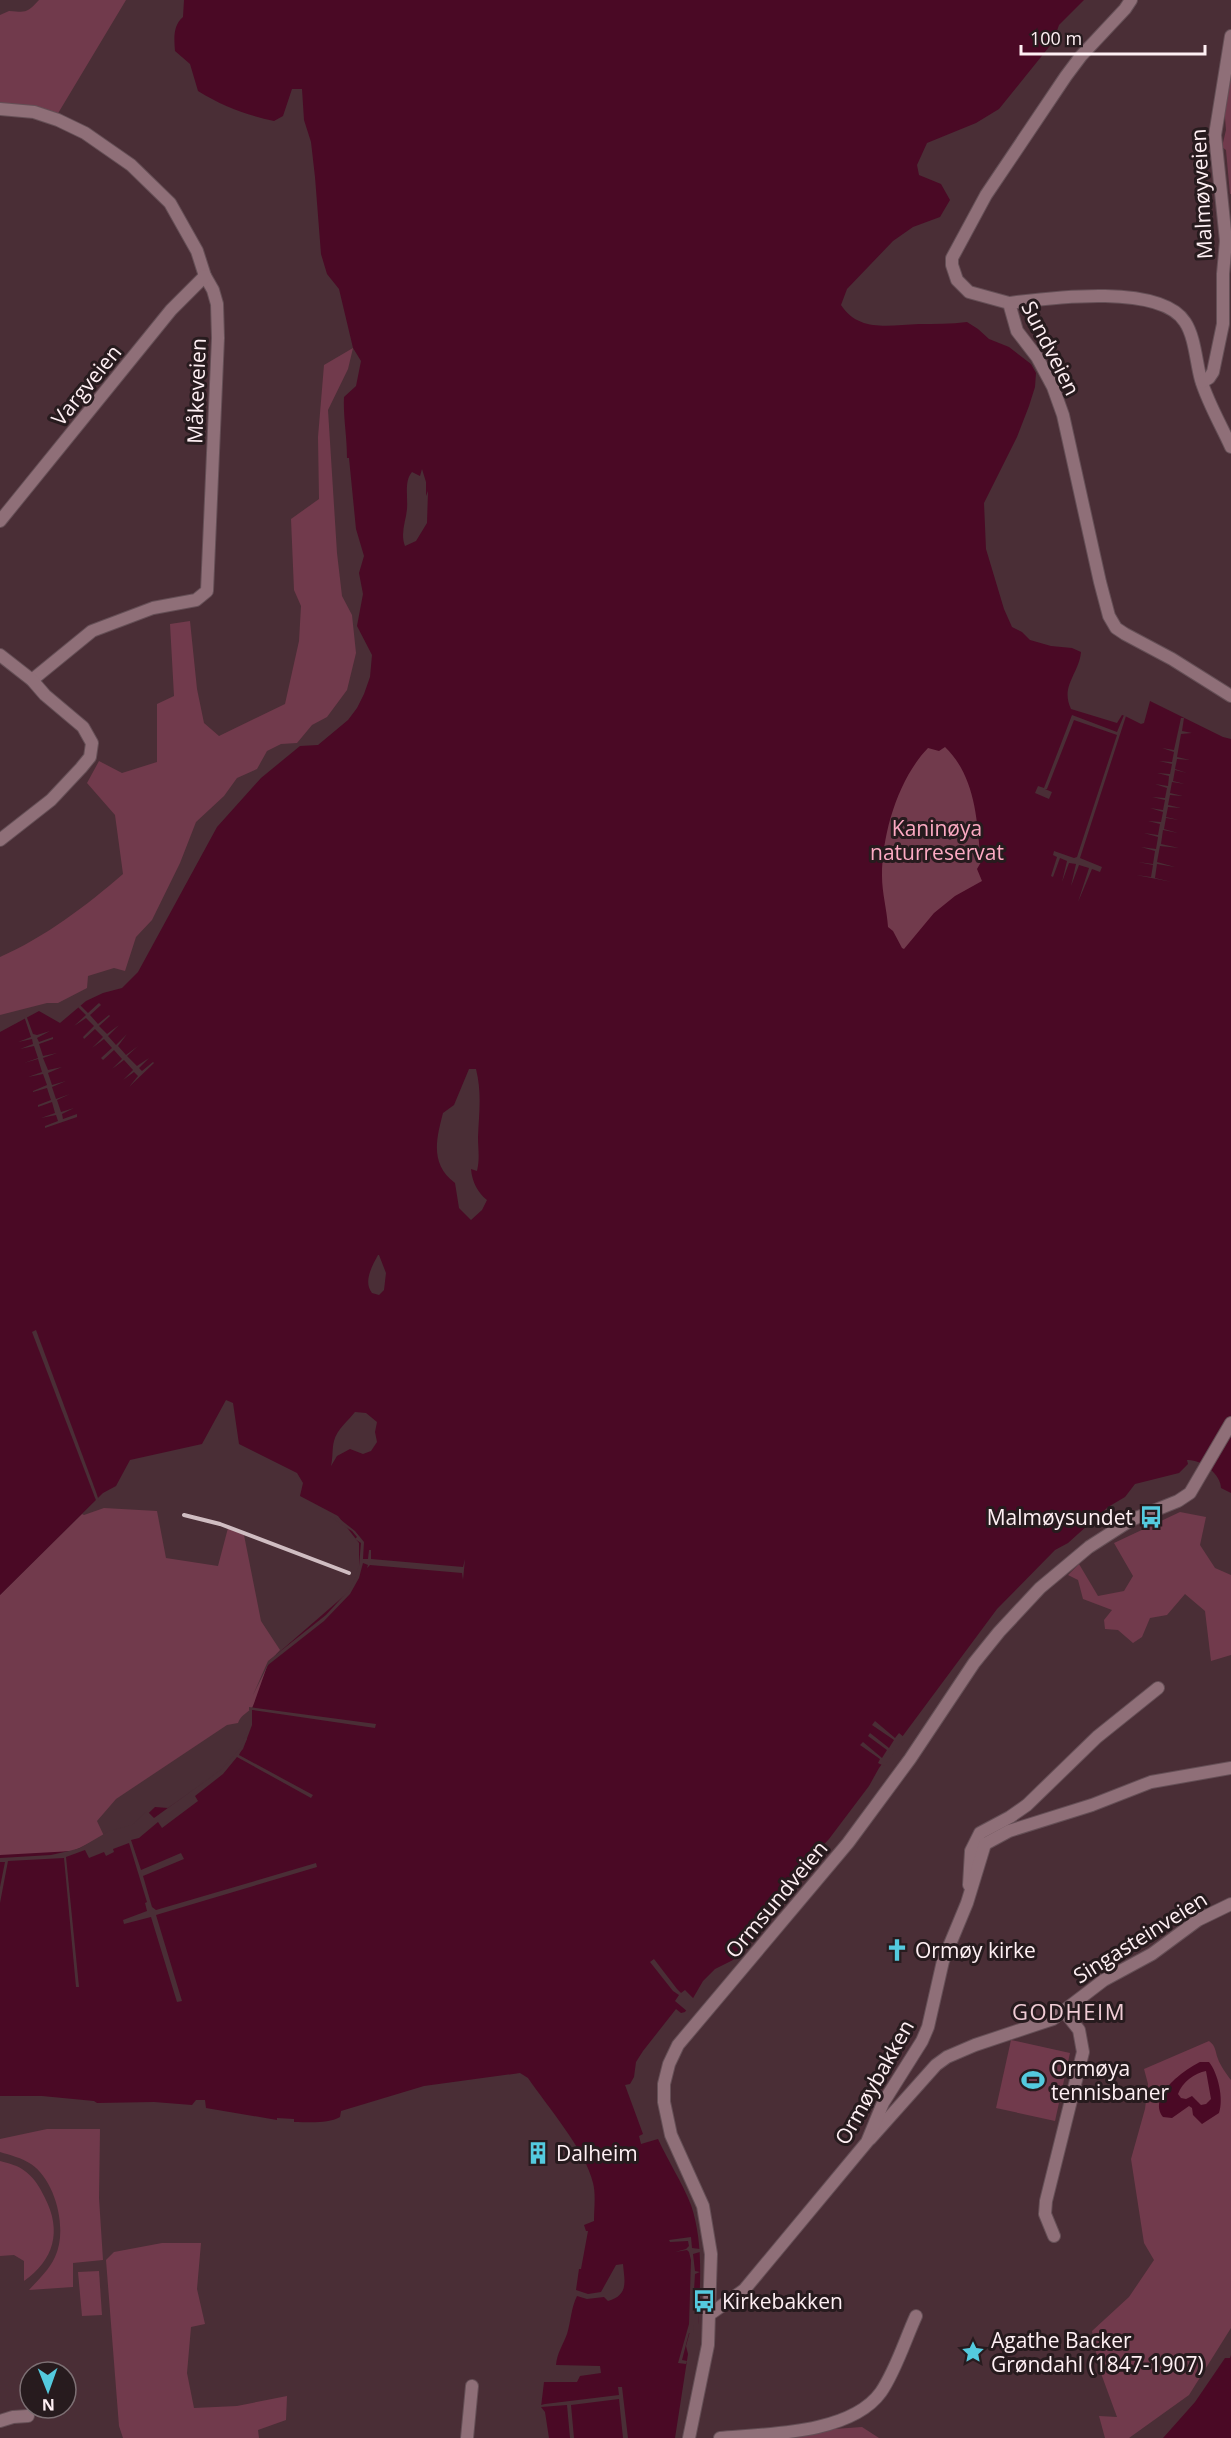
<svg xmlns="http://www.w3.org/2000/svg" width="1231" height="2438" font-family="'Open Sans',sans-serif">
<rect width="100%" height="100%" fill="#4a2e36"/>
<g fill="#713a4c">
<path d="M39 0H126L57 115 0 103V15L9 11C26 12 26 14 39 0Z"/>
<path d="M1231 62V194H1230L1226 150 1222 147 1226 130 1224 105Z"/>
<path d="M353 348 348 369 328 410 337 553 342 596 352 615 356 653 347 690 327 717 312 725 297 743 281 744 267 751 257 769 237 778 224 796 196 822 180 863 152 920 136 937 125 971 114 968 88 976 87 988 58 1003H47L0 1015V957C45 937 86 906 123 874L115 815 87 783 99 761 122 773 157 762V704L174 696 170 624 190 621 197 689 204 723 219 736 285 704 299 641 301 606 294 590 291 519 319 499 318 437 324 365Z"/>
<path d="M895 671 1071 796 848 1041Z"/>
<path d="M104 1508 157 1511 166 1558 218 1566 228 1528 244 1535 261 1621 280 1650C262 1668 264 1685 253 1706 249 1713 241 1714 238 1723L227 1725 116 1799 97 1821 104 1836 73 1851 0 1858V1595L82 1514 84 1515Z"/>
<path d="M1180 1512 1206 1517 1200 1545 1215 1568 1231 1575V1655L1211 1661 1205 1611 1185 1594 1167 1615 1150 1618 1142 1637 1133 1643 1118 1630 1105 1629 1104 1620 1112 1610 1083 1599 1078 1580 1068 1575 1079 1564 1098 1596 1124 1591 1133 1576 1114 1543Z"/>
<path d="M1011 2040 1070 2053 1055 2121 996 2108Z"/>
<path d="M1209 2041C1216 2046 1215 2051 1218 2059 1220 2065 1227 2075 1231 2080V2328L1189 2395 1129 2438H1105L1099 2416 1117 2417 1099 2368 1092 2331 1129 2297 1154 2260 1144 2243 1131 2159 1145 2109 1148 2084 1144 2069Z"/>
<path d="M47 2129H100L99 2198 103 2260 73 2263V2287L29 2290C38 2280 49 2270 55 2257 68 2230 56 2181 31 2164 22 2158 10 2155 0 2152V2139Z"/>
<path d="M0 2161C7 2163 16 2165 22 2169 34 2177 39 2186 45 2198 62 2231 54 2260 24 2281V2261L14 2255 0 2256Z"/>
<path d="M162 2243H201L197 2289 205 2324 191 2327 187 2373 194 2408 237 2406 287 2396 286 2420 258 2430 259 2438H123L119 2426 106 2260 114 2252Z"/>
<path d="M99 2271 102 2315 82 2316 78 2272Z"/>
<path d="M862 2427 879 2438H779L834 2429Z"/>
</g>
<g fill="#4a0925" fill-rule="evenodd">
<path d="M184 0H1084L1059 25 1053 42 999 109 976 123 927 143 917 165 919 175 941 184 950 200 940 217 913 227 893 241 847 289 841 305C859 333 891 325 919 324 935 324 951 324 967 322L978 329 989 339 1009 347 1031 364 1036 373 1035 387 1029 406 1017 437 984 503 986 549 1004 609 1012 627 1022 632 1030 640 1051 646 1072 648 1081 652C1079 674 1060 686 1071 709L1117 723 1122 715 1125 716 1141 724 1144 723 1150 701 1223 737 1231 739V1493L1221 1488C1221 1474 1201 1459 1187 1460L1188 1464 1179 1473 1135 1484 1125 1497 1108 1507 1068 1543 1055 1550 997 1609 879 1768 869 1786 829 1839 797 1873 781 1899 761 1918 757 1932 748 1945 733 1960 715 1969 703 1981 685 2012 681 2013 676 2009 643 2051 636 2062 634 2077 630 2084 625 2085 643 2134 639 2136 641 2144 658 2139C668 2161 682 2182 691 2205 704 2244 700 2285 698 2325L692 2324 686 2346 688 2354 675 2438H549L545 2412 541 2407 544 2382H577L580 2376 601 2373 600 2366 556 2365C557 2353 563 2345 567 2334 571 2321 571 2308 577 2296L587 2299 604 2297 608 2301C630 2295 624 2279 623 2264L616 2265 601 2292 588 2294 576 2290 579 2269H581L588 2231H586L584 2225 594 2221C594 2209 596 2194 593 2183 586 2151 547 2106 528 2078L520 2073 424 2086 341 2111 340 2117C328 2124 309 2122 294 2122V2119L277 2118V2120L206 2108 205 2100H196L192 2105 154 2102 97 2103 94 2101 42 2096H0V1855L73 1851 134 1827 155 1807 168 1808 228 1766 243 1749 252 1725V1709L269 1661 352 1589 359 1572V1543L338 1516 300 1496 303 1483 297 1473 239 1444 233 1403 226 1400 202 1444 130 1460 116 1486 103 1493 0 1595V1032L39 1011 60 1023 86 1001 103 993 122 988 138 972 217 827 261 778 300 746 318 745 348 720 357 708 364 694 370 677 372 655 357 626 363 594 359 573 364 556 356 529 349 458H347C347 436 343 416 344 397L356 386 361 361 353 348 339 289 327 274 321 254 315 177 311 142 304 120 302 89H292L283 116 274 121C246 115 222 106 198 91L190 64 175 51C174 39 173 25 183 17ZM422 469 426 482V496L428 491 427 523 416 541 405 546C400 533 406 521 407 509 408 497 404 481 412 472L420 476ZM945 747C974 775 977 816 980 854L981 862 977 869 982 881 955 896 934 913 904 949 902 948 893 931 888 927C887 910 882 893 882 876 882 834 898 779 928 748L939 751ZM469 1069H476C482 1093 479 1113 478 1137 478 1149 480 1158 477 1171L471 1169C472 1182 478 1193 487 1200L482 1210 471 1220 459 1208 455 1183C430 1164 436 1140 443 1113L454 1105ZM378 1255H379L386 1273 384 1290 379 1295 372 1293C363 1282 372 1266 378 1255ZM355 1412 366 1413 377 1422 375 1432 377 1442 371 1451 363 1454 350 1449 337 1456 331 1466C333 1458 332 1448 334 1441 337 1429 348 1421 355 1412Z"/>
<path d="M1200 2062H1209C1218 2073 1224 2099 1219 2113L1202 2124 1193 2115 1192 2108 1189 2106 1172 2118 1163 2117C1147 2096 1184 2070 1200 2062ZM1206 2071 1211 2099 1206 2104 1201 2105 1192 2096 1186 2099 1181 2098 1178 2094C1182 2082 1195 2073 1206 2071Z"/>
<path d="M1231 2355V2438H1163L1195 2402 1225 2358H1230Z"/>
</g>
<g fill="#4a2e36">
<path d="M1072 715 1117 732 1124 715 1126 716 1080 858 1102 867 1100 872 1092 869 1078 902 1089 868 1079 865 1071 886 1076 864 1069 863 1062 882 1067 861 1060 858 1053 877 1051 876 1057 857 1053 855 1054 851 1074 858 1077 857 1117 735 1074 720 1047 789H1045L1052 792 1049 799 1035 793 1038 786 1044 788Z"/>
<path d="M1181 718H1184L1182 731 1192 733 1181 734 1177 757 1190 760 1177 759 1175 769 1187 773 1175 770 1173 781 1185 784 1172 782 1170 793 1183 796 1170 795 1168 805 1181 808 1168 807 1166 817 1179 820 1166 818 1164 829 1178 833 1163 830 1161 844 1179 848 1160 846 1157 862 1175 867 1157 864 1155 878 1172 882 1136 875 1151 877 1153 865 1138 862 1153 864 1155 851 1141 847 1156 849 1158 837 1144 833 1158 835 1160 824 1148 821 1161 822 1163 812 1150 808 1163 810 1165 800 1152 797 1165 798 1167 788 1155 784 1168 786 1169 776 1157 773 1170 774 1172 764 1159 761 1172 762 1174 752 1162 748 1174 750Z"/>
<path d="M99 1003 101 1005 90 1015 98 1024 109 1015 110 1016 99 1026 107 1034 119 1025 108 1036 116 1045 127 1034 118 1046 126 1055 138 1046 127 1056 137 1066 149 1058 139 1068 142 1071 153 1062 154 1063 129 1087 138 1076 134 1072 123 1080 133 1070 124 1060 112 1069 122 1059 114 1050 103 1060 101 1058 112 1048 104 1039 92 1048 103 1037 95 1029 84 1039 83 1037 94 1026 86 1018 74 1026 86 1015 77 1006 79 1004 88 1013Z"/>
<path d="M26 1015 33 1034 37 1035 50 1031 37 1038 39 1042 53 1037V1039L39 1044 43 1056 57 1053 43 1058 48 1070 62 1067 48 1073 52 1085 66 1081 52 1087 56 1099 70 1094 57 1100 61 1112 74 1108 62 1114 63 1119 77 1114V1117L45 1128V1126L58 1121 56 1115 41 1118 55 1113 52 1102 38 1107V1105L51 1100 47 1088 33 1092V1091L47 1085 43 1074 28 1077 42 1072 38 1059 24 1063 38 1058 34 1046 20 1049 33 1044 32 1039 18 1042 31 1037 24 1016Z"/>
<path d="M36 1330 96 1492 99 1501 97 1503 32 1332Z"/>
<path d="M329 1516 341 1520 355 1531 364 1542 363 1559H368L369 1550H371V1559L463 1567 465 1559 463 1580 462 1573 370 1565 367 1568 368 1565 363 1563 359 1578 350 1594 324 1621 268 1665 253 1695 268 1661 326 1615 349 1590 354 1580 359 1566 361 1543 355 1539 357 1537 352 1531Z"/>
<path d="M249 1707 376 1724 375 1728 253 1710H249Z"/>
<path d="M875 1721 895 1738 899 1733 905 1738 884 1766 878 1763 880 1759 860 1745 863 1742 882 1758 887 1750 868 1736 870 1733 889 1748 894 1740 872 1725Z"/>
<path d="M246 1732 247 1739 239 1755 313 1795 311 1798 237 1757 223 1774 195 1796 198 1801 162 1828 158 1822 139 1838 131 1840 141 1870 181 1853 184 1859 143 1876 152 1907 156 1910 316 1863 317 1867 156 1915 182 2001 177 2002 151 1917 124 1924 123 1920 147 1911 145 1903 147 1902 129 1843 113 1849 114 1852 106 1856 104 1852 89 1858 85 1850 66 1857 79 1987H76L64 1858 8 1861 0 1903V1887L5 1862H0V1858L51 1855 69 1851 80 1848 109 1831 132 1825 147 1811 154 1818 222 1769 241 1747Z"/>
<path d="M654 1959 677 1989 681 1993 685 1990 696 2001 688 2012 675 2001 679 1995 673 1991 650 1962Z"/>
<path d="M691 2237 692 2248 700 2249V2252L693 2254 695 2271 700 2272 695 2274 693 2307 695 2308V2314H699L698 2325H694L693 2333H689L682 2360 687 2361 686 2364 678 2363 689 2324 691 2260 689 2252 687 2250 675 2252 686 2249 689 2246 688 2241 670 2242 669 2240Z"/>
<path d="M618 2387H622L628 2438H623L619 2399 571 2405 574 2438H570L567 2405 541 2407V2405L545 2404 619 2395Z"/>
</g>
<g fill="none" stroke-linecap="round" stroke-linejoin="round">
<g stroke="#654f56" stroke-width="14">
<g id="minor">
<path d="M1131 0 1125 9 1081 56 1066 76 986 195 952 258V265L957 280 969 292 1009 303 1017 331 1037 357 1053 387 1063 415 1100 582 1109 616 1116 628 1125 634 1172 659 1231 696"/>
<path d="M0 109 34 112 58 120 85 133 131 165 170 203 197 251 205 276 213 290 217 304 218 338 207 591 196 600 153 608 92 631 32 680"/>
<path d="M1009 303C1049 298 1160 283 1185 322 1195 337 1196 362 1201 380 1208 403 1221 425 1231 447"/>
<path d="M1202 382 1209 378 1213 372 1223 324V274L1226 241 1215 135 1231 36"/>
<path d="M0 521 171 310 205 276"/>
<path d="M0 655 32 680 45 695 83 727 92 743 90 757 81 768 51 800 0 840"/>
<path d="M969 1885 971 1851 980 1833 1010 1817 1027 1805 1097 1737 1158 1688"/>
<path d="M870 2139 936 2065 947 2057 975 2045 1053 2019 1104 1980 1152 1954 1198 1920 1231 1904"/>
<path d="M1054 2236 1045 2214 1046 2201 1083 2052 1079 2030 1064 2011"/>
<path d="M710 2314 744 2290 867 2142 883 2103 922 2041 928 2027 943 1961 967 1903 985 1844 1009 1831 1092 1805 1151 1782 1231 1768"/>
<path d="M0 2421 13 2417 28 2416"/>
<path d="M467 2438 472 2386"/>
<path d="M689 2438 708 2345 711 2254 703 2206 671 2135 664 2102V2084L669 2064 678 2045 848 1843 910 1759 974 1663 999 1632 1040 1588 1089 1547 1131 1520 1178 1501 1190 1493 1231 1423"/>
<path d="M720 2438C767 2434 851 2434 881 2392 896 2370 905 2340 916 2316"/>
</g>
</g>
<use href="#minor" stroke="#8f6f78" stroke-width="12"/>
<path stroke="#d0bdc2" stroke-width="4" d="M184 1515 220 1524 349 1573"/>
</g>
<defs>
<g id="bus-bare" transform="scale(1.8)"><path d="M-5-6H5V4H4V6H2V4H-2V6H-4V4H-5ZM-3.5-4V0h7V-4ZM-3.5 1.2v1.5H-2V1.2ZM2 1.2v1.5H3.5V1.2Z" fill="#54cade" stroke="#271b1e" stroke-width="2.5" paint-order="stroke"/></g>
<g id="church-bare" transform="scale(1.8)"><path d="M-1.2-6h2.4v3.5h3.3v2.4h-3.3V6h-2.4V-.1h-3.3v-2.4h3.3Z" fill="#54cade" stroke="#271b1e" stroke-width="2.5" paint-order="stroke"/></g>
<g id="stadium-bare" transform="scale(1.8)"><path d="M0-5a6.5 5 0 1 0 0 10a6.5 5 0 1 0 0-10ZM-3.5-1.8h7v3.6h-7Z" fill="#54cade" stroke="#271b1e" stroke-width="2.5" paint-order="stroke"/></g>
<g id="building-bare" transform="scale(1.8)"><path d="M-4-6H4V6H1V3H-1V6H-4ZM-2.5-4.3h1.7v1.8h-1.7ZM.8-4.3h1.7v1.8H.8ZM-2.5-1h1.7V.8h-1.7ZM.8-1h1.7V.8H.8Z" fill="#54cade" stroke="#271b1e" stroke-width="2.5" paint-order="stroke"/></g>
<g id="sight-bare" transform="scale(1.8)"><path d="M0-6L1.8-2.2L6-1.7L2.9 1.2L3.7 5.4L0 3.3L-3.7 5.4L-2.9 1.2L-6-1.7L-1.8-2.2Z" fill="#54cade" stroke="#271b1e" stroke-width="2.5" paint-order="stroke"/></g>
</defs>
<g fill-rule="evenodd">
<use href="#bus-bare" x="1151" y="1517"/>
<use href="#church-bare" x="897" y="1950"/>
<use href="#stadium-bare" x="1033" y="2080"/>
<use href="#building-bare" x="538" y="2153"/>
<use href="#bus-bare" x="704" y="2301"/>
<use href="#sight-bare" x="973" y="2352"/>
</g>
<g text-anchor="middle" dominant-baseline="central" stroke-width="6" stroke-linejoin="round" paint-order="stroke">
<g font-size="21" fill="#fff0f4" stroke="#271b1e">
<text transform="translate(1201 194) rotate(-93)">Malmøyveien</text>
<text transform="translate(1051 348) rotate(63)">Sundveien</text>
<text transform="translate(86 385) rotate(-51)">Vargveien</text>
<text transform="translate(196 391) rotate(-88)">Måkeveien</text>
<text transform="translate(776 1899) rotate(-50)">Ormsundveien</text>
<text transform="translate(1140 1937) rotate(-32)">Singasteinveien</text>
<text transform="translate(874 2082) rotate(-61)">Ormøybakken</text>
</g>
<g font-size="21" fill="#fdaac3" stroke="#271b1e">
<text x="937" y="828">Kaninøya<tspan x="937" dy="24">naturreservat</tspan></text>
</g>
<g font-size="21" fill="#fff0f4" stroke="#271b1e" text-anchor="start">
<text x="1133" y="1517" text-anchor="end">Malmøysundet</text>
<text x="915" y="1950">Ormøy kirke</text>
<text x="1051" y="2068">Ormøya<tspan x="1051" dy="24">tennisbaner</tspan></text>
<text x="556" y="2153">Dalheim</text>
<text x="722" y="2301">Kirkebakken</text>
<text x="991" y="2340">Agathe Backer<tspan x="991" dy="24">Grøndahl (1847-1907)</tspan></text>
</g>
<g font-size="22" letter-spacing="1.5" fill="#f0ccd5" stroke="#271b1e">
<text x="1069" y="2011">GODHEIM</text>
</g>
</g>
<g transform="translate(48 2390) rotate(179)"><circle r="28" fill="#271b1e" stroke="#7d7074" stroke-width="1.5"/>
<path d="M0-4.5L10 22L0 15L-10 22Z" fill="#54cade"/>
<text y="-9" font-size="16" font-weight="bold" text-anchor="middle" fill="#fff0f4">N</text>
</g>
<path d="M1021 45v9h184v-9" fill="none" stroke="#fff0f4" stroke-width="3"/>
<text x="1030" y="45" font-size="18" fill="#fff0f4" stroke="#271b1e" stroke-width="4.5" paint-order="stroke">100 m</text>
</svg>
